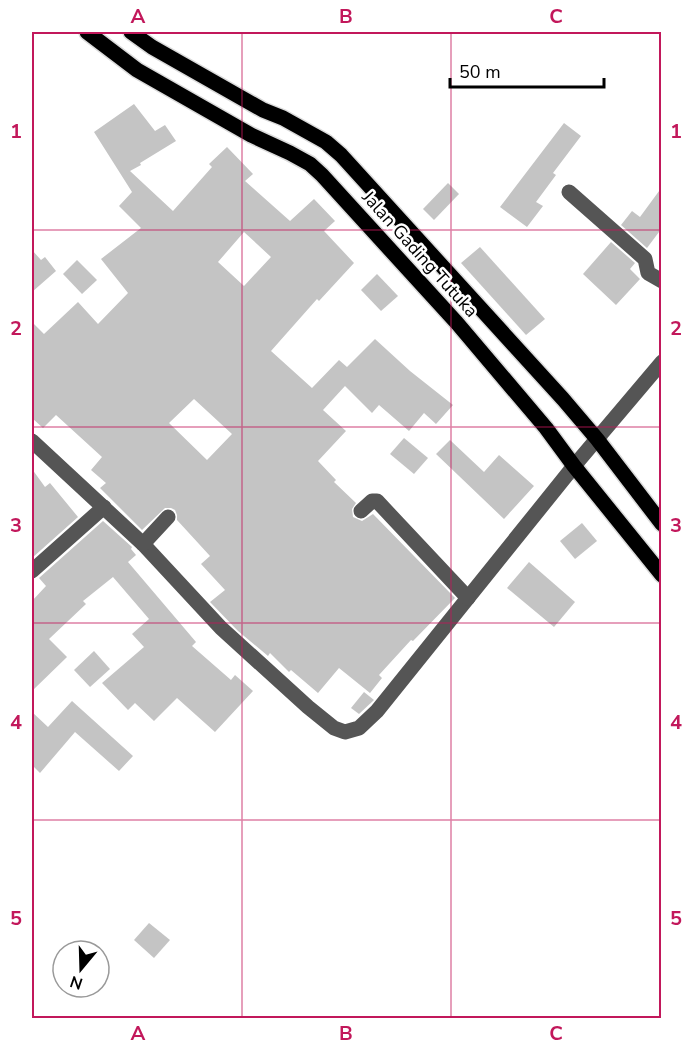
<svg xmlns="http://www.w3.org/2000/svg" width="693" height="1050" font-family="'Nunito Sans',sans-serif">
<rect width="100%" height="100%" fill="#fff"/>
<g fill="#c4c4c4" fill-rule="evenodd">
<path d="M134 104 155 131 165 125 176 141 140 163 141 165 130 171 173 211 212 167 209 164 227 147 253 174 245 181 290 221 314 199 335 221 324 231 354 263 319 301 317 299 271 351 312 388 339 360 347 367 375 339 410 371 453 405 436 424 424 413 409 431 379 405 372 413 345 386 323 410 346 431 318 461 336 480 334 482 356 503 352 509 353 517 362 521 373 514 455 598 413 641 411 640 379 675 382 678 370 693 339 668 318 693 291 670 289 672 270 653 268 656 238 631 210 602 225 590 201 564 210 556 177 520V515L175 510 171 508H165L142 530 100 488 106 483 91 470 102 457 56 415 43 428 32 418V322L44 334 78 302 98 324 128 293 101 259 141 228 119 206 132 192 94 132ZM244 232 271 257 244 286 218 262ZM194 399 232 434 207 460 169 423Z"/>
<path d="M564 123 581 136 553 173 556 175 536 202 543 206 527 227 500 207Z"/>
<path d="M448 183 459 194 434 220 423 209Z"/>
<path d="M662 187V228L647 248 621 225 632 211 640 217Z"/>
<path d="M611 242 635 263 630 269 640 279 616 305 583 274Z"/>
<path d="M480 247 545 319 526 335 461 263Z"/>
<path d="M32 250 41 260 45 257 56 271 32 292Z"/>
<path d="M77 260 97 280 82 294 63 274Z"/>
<path d="M377 274 398 296 381 311 361 290Z"/>
<path d="M404 438 428 458 414 474 390 454Z"/>
<path d="M450 440 484 472 499 455 534 486 504 519 436 454Z"/>
<path d="M32 469 45 487 50 483 78 517 32 558Z"/>
<path d="M103 521 132 547 131 549 136 555 128 562 196 642 192 646 231 680 235 675 253 691 215 732 177 698 154 721 135 703 128 710 102 683 144 647 132 634 149 619 113 577 83 601 86 604 49 639 67 657 32 691V601L46 586 39 578Z"/>
<path d="M582 523 597 541 575 559 560 541Z"/>
<path d="M529 562 575 602 554 627 507 588Z"/>
<path d="M94 651 110 669 90 687 74 670Z"/>
<path d="M364 692 374 700 359 714 351 708Z"/>
<path d="M72 701 133 756 119 771 75 732 40 773 32 765V712L48 727Z"/>
<path d="M149 923 170 940 154 958 134 940Z"/>
</g>
<g fill="none" stroke-linecap="round" stroke-linejoin="round">
<g stroke="#dbdbdb" stroke-width="18">
<g id="major">
<path d="M87 32 137 70 251 135 290 153 310 164 322 175 457 323 546 428 574 466 662 575"/>
<path d="M131 32 152 47 263 110 283 118 326 142 341 155 563 399 597 439 662 524"/>
</g>
</g>
<g stroke="#555" stroke-width="15">
<path d="M569 192 645 259 648 273 662 281"/>
<path d="M32 441 143 544 221 628 308 707 334 728 345 732 359 728 377 711 574 466 662 362"/>
<path d="M361 511 372 501H377L468 598"/>
<path d="M143 544 168 517"/>
<path d="M32 571 104 507"/>
</g>
<use href="#major" stroke="#000" stroke-width="15"/>
</g>
<path fill="none" stroke="#c2185b" stroke-width="1.5" stroke-opacity="0.55" d="M242 32V1018M451 32V1018M32 230H662M32 427H662M32 623H662M32 820H662"/>
<g text-anchor="middle" dominant-baseline="central" stroke-width="5" stroke-linejoin="round" paint-order="stroke">
<g font-size="18" fill="#000" stroke="#fff">
<text transform="translate(420 254) rotate(48)">Jalan Gading Tutuka</text>
</g>
</g>
<rect width="693" height="1050" fill="none" stroke="#ffffff" stroke-width="66"/>
<g transform="translate(81 969) rotate(199)"><circle r="28" fill="#ffffff" stroke="#999999" stroke-width="1.5"/>
<path d="M0-4.5L10 22L0 15L-10 22Z" fill="#000000"/>
<text y="-9" font-size="16" font-weight="bold" text-anchor="middle" fill="#000000">N</text>
</g>
<path d="M450 78v9h154v-9" fill="none" stroke="#000000" stroke-width="3"/>
<text x="459" y="78" font-size="18" fill="#000000" stroke="#ffffff" stroke-width="4.5" paint-order="stroke">50 m</text>
<rect x="33" y="33" width="627" height="984" fill="none" stroke="#c2185b" stroke-width="2"/>
<g font-size="20" text-anchor="middle" font-weight="bold" fill="#c2185b">
<text x="138" y="23">A</text>
<text x="346" y="23">B</text>
<text x="556" y="23">C</text>
<text x="16" y="138">1</text>
<text x="676" y="138">1</text>
<text x="16" y="335">2</text>
<text x="676" y="335">2</text>
<text x="16" y="532">3</text>
<text x="676" y="532">3</text>
<text x="16" y="729">4</text>
<text x="676" y="729">4</text>
<text x="16" y="925">5</text>
<text x="676" y="925">5</text>
<text x="138" y="1040">A</text>
<text x="346" y="1040">B</text>
<text x="556" y="1040">C</text>
</g>
</svg>
